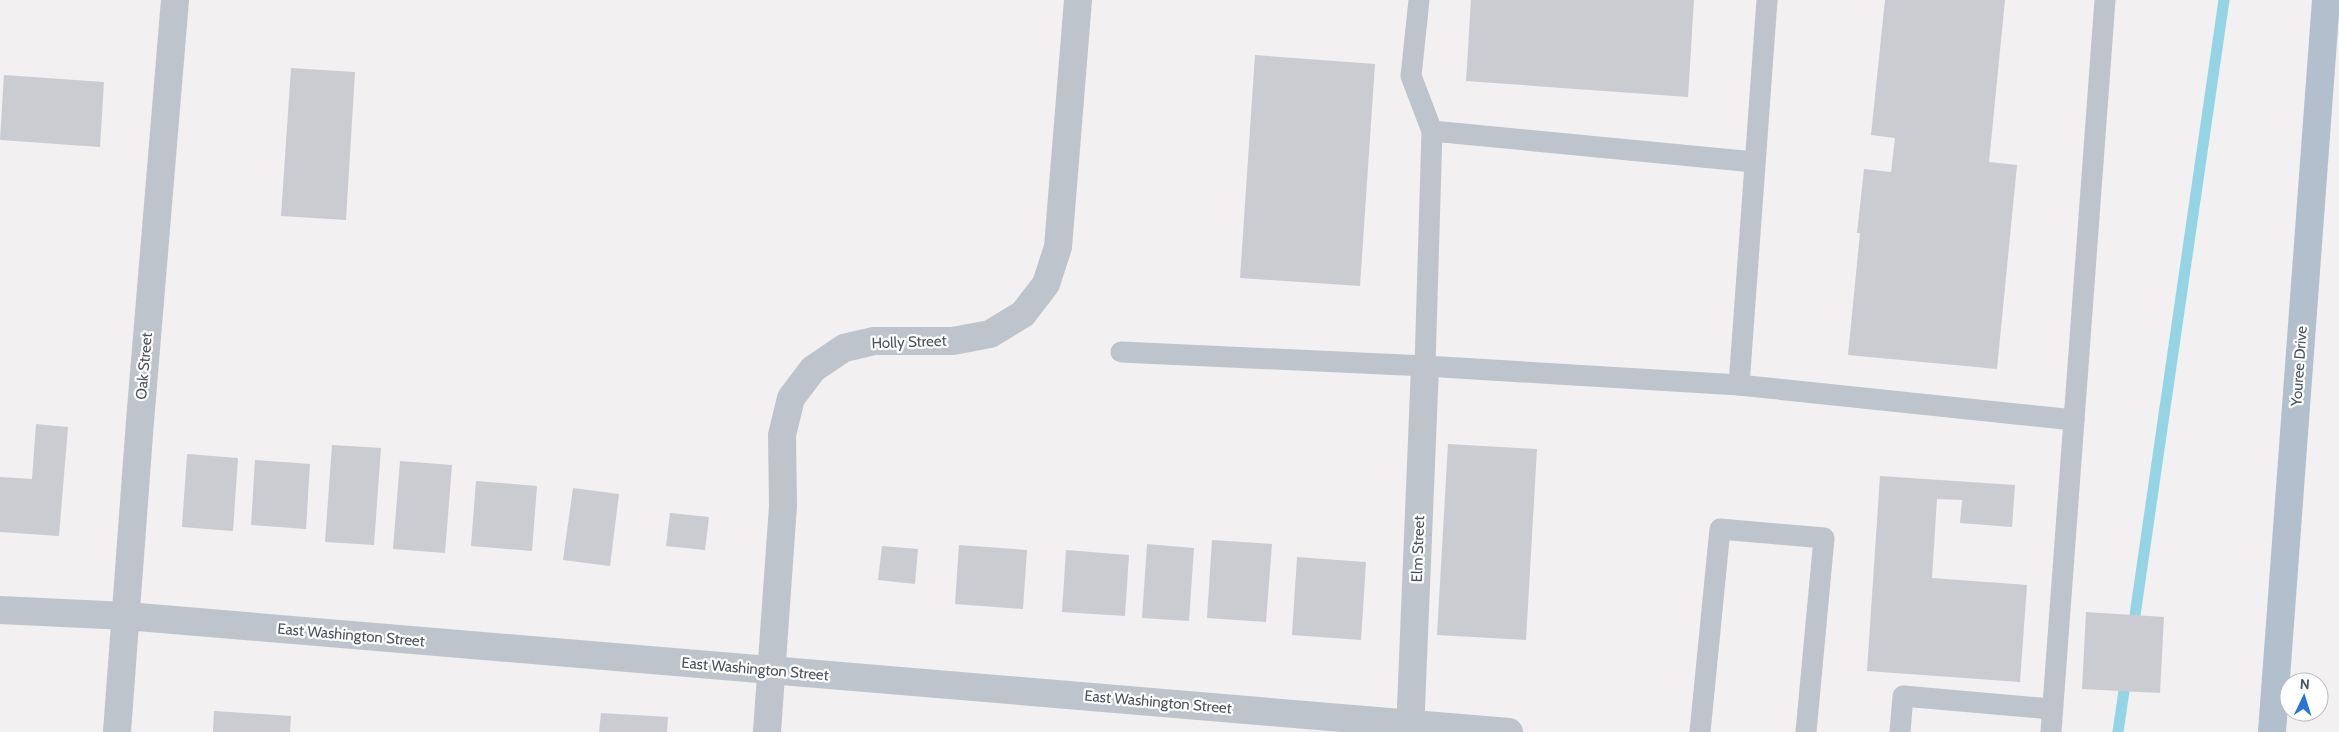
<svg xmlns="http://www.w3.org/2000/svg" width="2339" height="732" font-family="Cabin,sans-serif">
<rect width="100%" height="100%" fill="#f2f0f0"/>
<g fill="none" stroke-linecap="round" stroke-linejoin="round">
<g stroke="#94d4e4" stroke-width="11">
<path d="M2133 629 2224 0"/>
<path d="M2118 732 2126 677"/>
</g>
</g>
<g fill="#cbccd2">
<path d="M1471 0H1694L1688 97 1466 81Z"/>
<path d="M1885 0H2005L1989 162 2017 165 1997 369 1848 355 1860 233H1857L1864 169 1891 172 1895 138 1871 135Z"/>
<path d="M1255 55 1375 64 1360 286 1240 278Z"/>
<path d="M291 68 355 72 346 220 281 216Z"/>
<path d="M4 75 104 82 100 147 0 140Z"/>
<path d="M36 424 68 427 59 536 0 532V477L32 479Z"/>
<path d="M1448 444 1537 449 1526 640 1437 635Z"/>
<path d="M332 445 381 448 374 545 325 542Z"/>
<path d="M187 454 238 458 233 531 182 527Z"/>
<path d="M255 460 310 464 306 529 251 525Z"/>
<path d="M400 461 452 465 445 553 393 549Z"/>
<path d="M1880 476 2015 485 2012 527 1960 523 1962 500 1937 499 1932 578 2027 585 2020 682 1867 671Z"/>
<path d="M476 481 537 486 532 551 471 546Z"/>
<path d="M573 488 619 494 610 566 563 560Z"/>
<path d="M670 513 709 517 705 550 666 546Z"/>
<path d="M1212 540 1272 544 1266 622 1207 618Z"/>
<path d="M1147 544 1194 548 1189 621 1142 618Z"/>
<path d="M959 545 1027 550 1023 609 955 604Z"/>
<path d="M882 546 918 549 915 584 878 580Z"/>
<path d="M1066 550 1129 555 1125 616 1062 612Z"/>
<path d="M1297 557 1366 562 1361 640 1292 635Z"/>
<path d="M2086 612 2164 617 2160 693 2082 689Z"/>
<path d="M214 711 291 716 290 732H213Z"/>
<path d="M601 713 668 717 667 732H599Z"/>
</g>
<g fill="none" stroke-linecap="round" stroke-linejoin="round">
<g stroke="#bdc4cb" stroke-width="21">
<path d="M1419 0 1411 76 1432 131"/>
<path d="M1767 0 1739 385 2074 420"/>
<path d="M1121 352 1425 366 1739 385"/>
<path d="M1425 366 1432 131 1754 162"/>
<path d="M1700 732 1720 529 1824 538 1806 732"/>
<path d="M1900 732 1903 696 2052 709"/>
<path d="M2051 732 2105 0"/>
</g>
<g stroke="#bdc4cb" stroke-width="28">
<path d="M0 610 126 616 1509 732"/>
<path d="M117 732 140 421 175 0"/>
<path d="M767 732 783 506 782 435 791 398 813 369 844 348 874 341H953L990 334 1023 314 1046 284 1058 247 1078 0"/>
<path d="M1410 732 1425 366"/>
</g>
<path stroke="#b2bfcc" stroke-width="28" d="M2272 732 2326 0"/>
</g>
<g text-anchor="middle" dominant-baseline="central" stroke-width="4.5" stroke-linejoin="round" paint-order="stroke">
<g font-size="15" fill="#4a535c" stroke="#fff">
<text transform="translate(909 342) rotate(-2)">Holly Street</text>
<text transform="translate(144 366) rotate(-85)">Oak Street</text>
<text transform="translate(2299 366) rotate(-86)">Youree Drive</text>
<text transform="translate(1418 549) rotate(-88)">Elm Street</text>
<text transform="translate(351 635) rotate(5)">East Washington Street</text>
<text transform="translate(755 669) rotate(5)">East Washington Street</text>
<text transform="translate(1158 702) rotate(5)">East Washington Street</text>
</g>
</g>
<g transform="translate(2304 697) rotate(4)"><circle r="24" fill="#ffffff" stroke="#b7babe"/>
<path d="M0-4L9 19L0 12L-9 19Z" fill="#2a74d3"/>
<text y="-8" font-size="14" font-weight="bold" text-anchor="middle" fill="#4a535c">N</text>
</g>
</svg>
